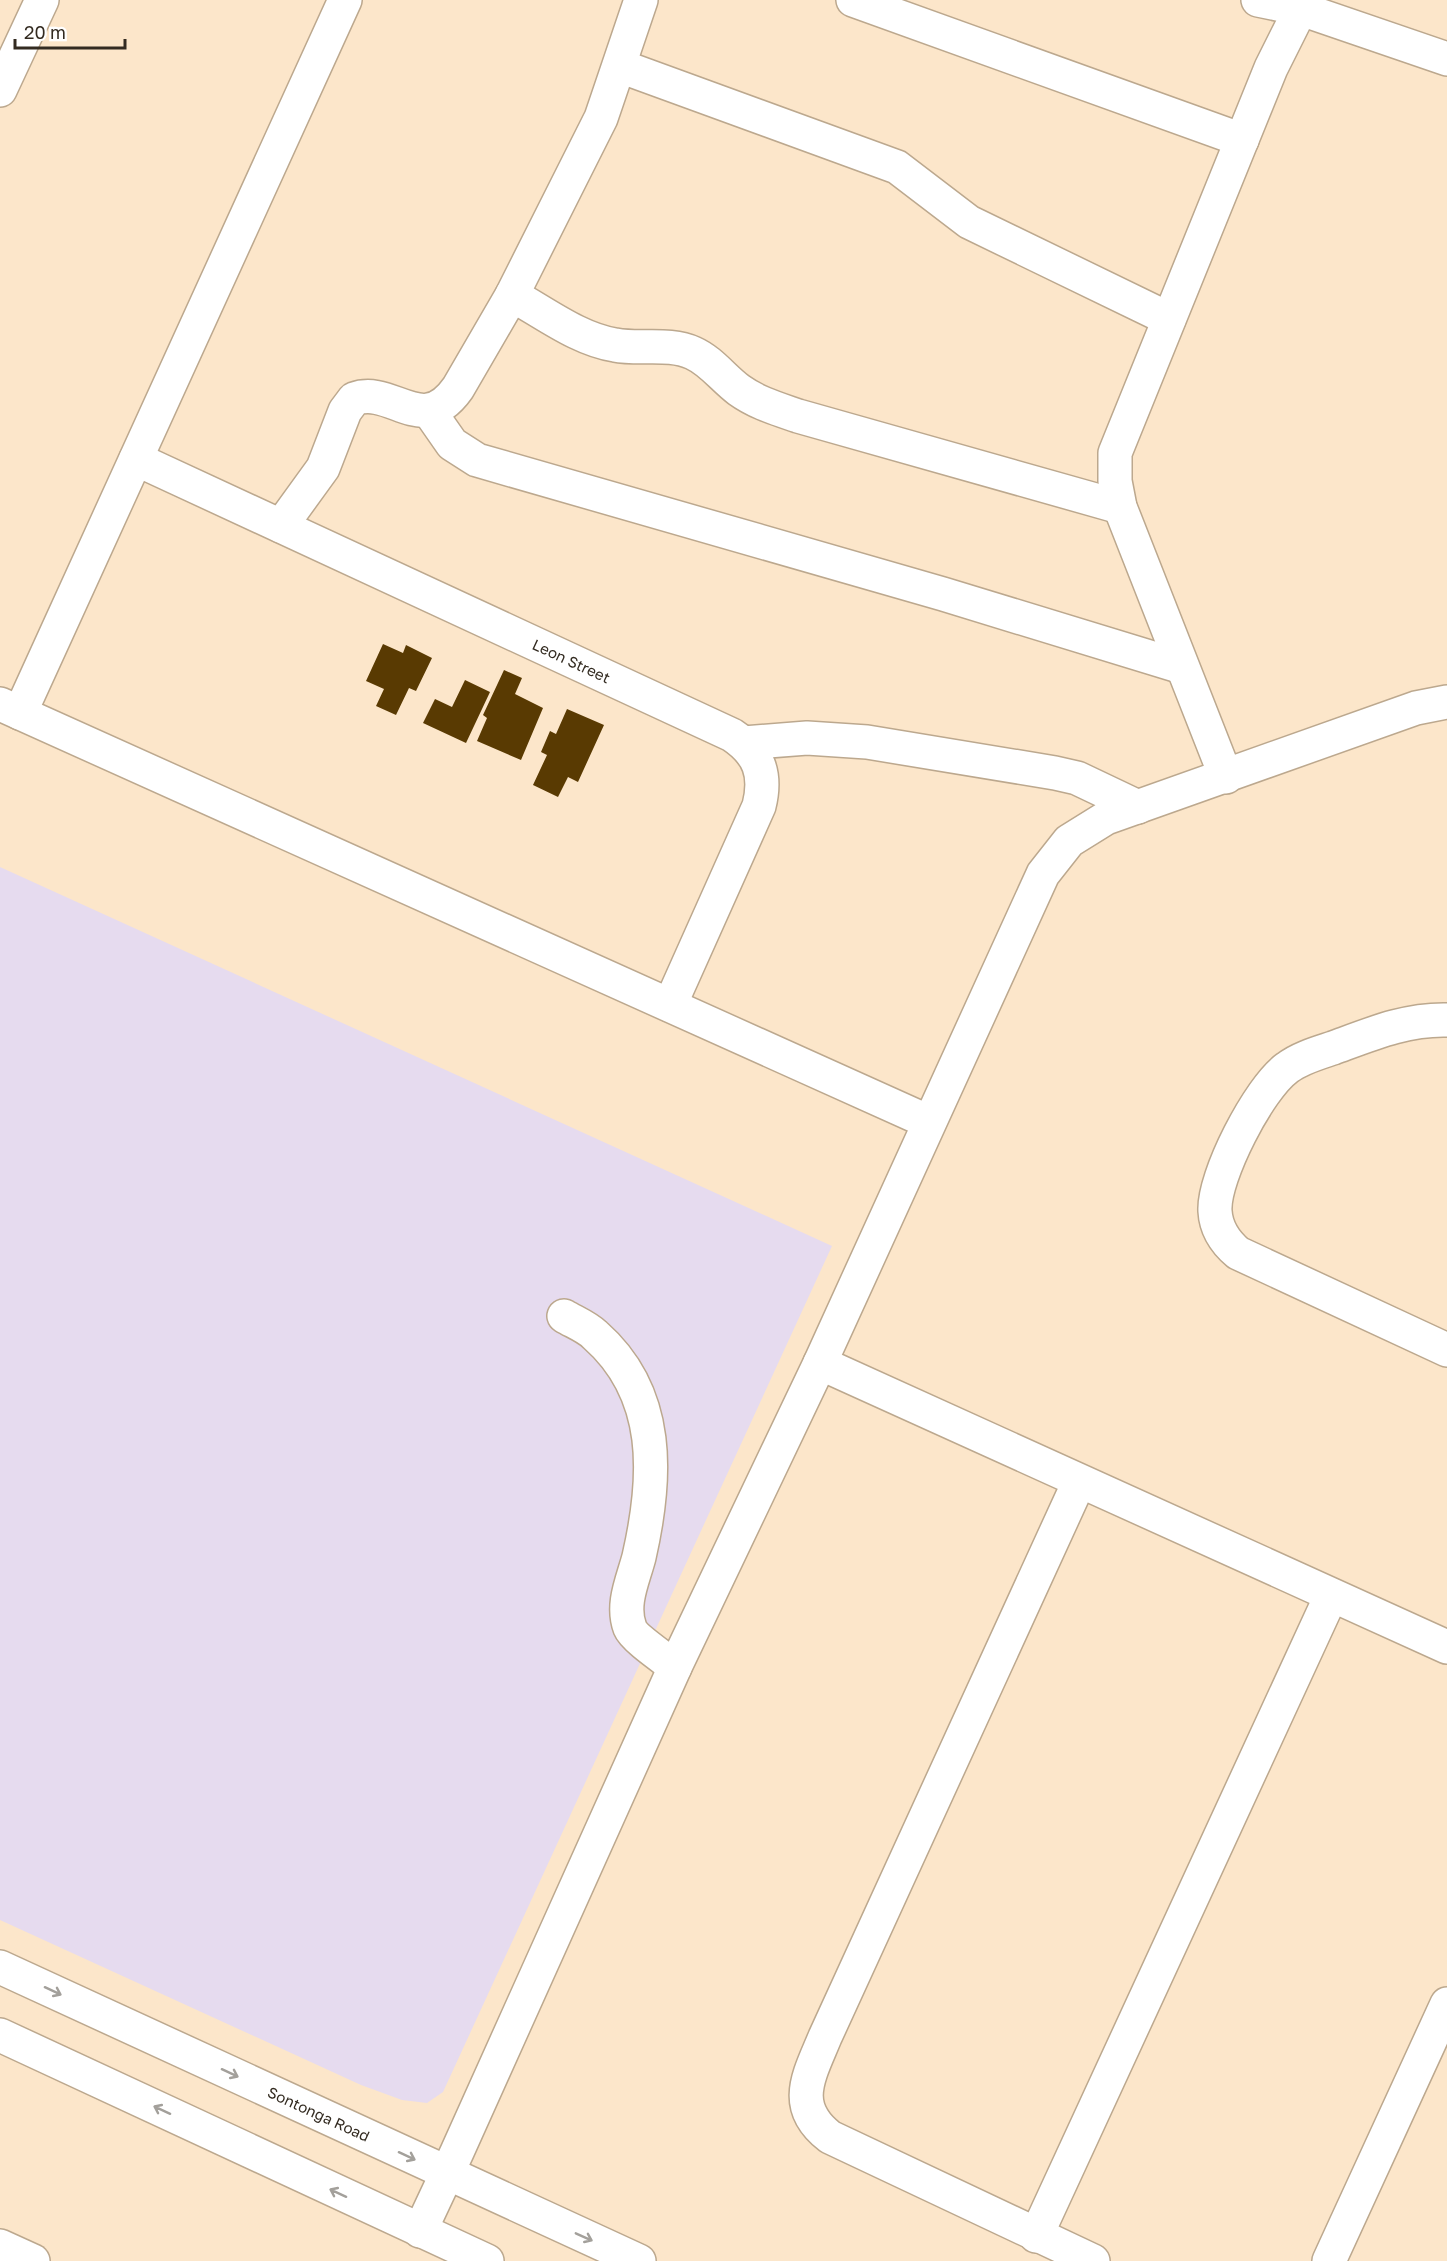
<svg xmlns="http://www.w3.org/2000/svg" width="1447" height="2261" font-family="'Golos Text',sans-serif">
<rect width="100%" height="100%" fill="#fce6ca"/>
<path fill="#e6dbef" d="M0 867 832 1246 443 2092 427 2103 402 2100 361 2085 0 1920Z"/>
<g fill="#593a02">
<path d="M383 644 403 653 406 645 432 658 416 691 409 688 396 715 376 706 384 689 366 681Z"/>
<path d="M504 670 522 678 515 694 543 708 521 760 477 741 487 718 483 715Z"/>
<path d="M465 680 490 692 466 743 423 723 435 699 452 707Z"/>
<path d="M567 709 604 725 578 782 568 777 558 797 533 785 547 755 541 752 550 731 556 734Z"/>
</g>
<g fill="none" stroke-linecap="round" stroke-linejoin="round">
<g stroke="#bca88e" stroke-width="36">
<g id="minor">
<path d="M853 0 1242 140"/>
<path d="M1258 0 1301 9 1447 59"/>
<path d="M620 66 897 167 969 222 1169 319"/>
<path d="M0 90 42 0"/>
<path d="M512 295C545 313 578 339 615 345 640 350 669 342 693 353 711 361 723 378 739 390 757 403 778 409 798 416L1120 507"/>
<path d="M429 411 452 444 477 460 943 594 1182 667"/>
<path id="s1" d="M136 459 732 735C759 753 767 774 759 806L670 1005"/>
<path d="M281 526 323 468 345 411 354 399C393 385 422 439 458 388L512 295 601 118 641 0"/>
<path d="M0 704 929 1122"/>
<path d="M20 713 345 0"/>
<path d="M744 743 807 738 867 742 1055 773 1077 778 1138 807"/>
<path d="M1226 777 1120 507 1115 481V453L1271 68 1305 0"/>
<path d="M1447 1020C1406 1019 1371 1034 1333 1048 1318 1053 1300 1058 1287 1068 1259 1088 1213 1177 1215 1211 1216 1229 1225 1242 1238 1253L1447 1350"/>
<path d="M564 1316C574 1322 587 1327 595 1335 662 1394 657 1478 639 1557 633 1580 621 1604 630 1628 634 1638 665 1659 675 1667"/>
<path d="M820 1363 1447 1647"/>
<path d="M1079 1482 825 2037C809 2076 790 2106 830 2137L1093 2261"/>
<path d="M420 2231 457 2152 675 1667 820 1363 1043 874 1069 841 1106 818 1416 708 1447 702"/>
<path d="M1036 2236 1331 1596"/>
<path d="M0 2246 33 2261"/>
<path d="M1329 2261 1447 2004"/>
</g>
</g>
<g stroke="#bca88e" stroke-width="36">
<g id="major">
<path id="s2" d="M0 1967 639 2261"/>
<path d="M0 2035 487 2261"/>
</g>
</g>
<use href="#minor" stroke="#fff" stroke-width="33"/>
<use href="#major" stroke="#fff" stroke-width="33"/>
</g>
<defs><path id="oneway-shaft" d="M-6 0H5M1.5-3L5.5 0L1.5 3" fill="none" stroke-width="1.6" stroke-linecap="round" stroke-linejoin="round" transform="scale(1.5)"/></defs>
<g stroke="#a3a09b">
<use href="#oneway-shaft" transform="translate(53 1991) rotate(25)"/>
<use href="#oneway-shaft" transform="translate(230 2073) rotate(25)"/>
<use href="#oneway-shaft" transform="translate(162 2110) rotate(-155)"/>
<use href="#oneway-shaft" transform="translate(407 2156) rotate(25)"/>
<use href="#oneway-shaft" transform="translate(338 2193) rotate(-155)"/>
<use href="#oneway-shaft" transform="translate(584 2237) rotate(24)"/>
</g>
<g text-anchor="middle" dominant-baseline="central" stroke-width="6" stroke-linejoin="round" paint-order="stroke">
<g font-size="15" fill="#332b21" stroke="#fff">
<text stroke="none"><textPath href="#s1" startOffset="480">Leon Street</textPath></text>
<text stroke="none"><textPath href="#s2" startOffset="351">Sontonga Road</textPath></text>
</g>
</g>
<path d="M15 39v9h110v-9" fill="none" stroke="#332b21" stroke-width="3"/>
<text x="24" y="39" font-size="18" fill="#332b21" stroke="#ffffff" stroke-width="4.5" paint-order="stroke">20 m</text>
</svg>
